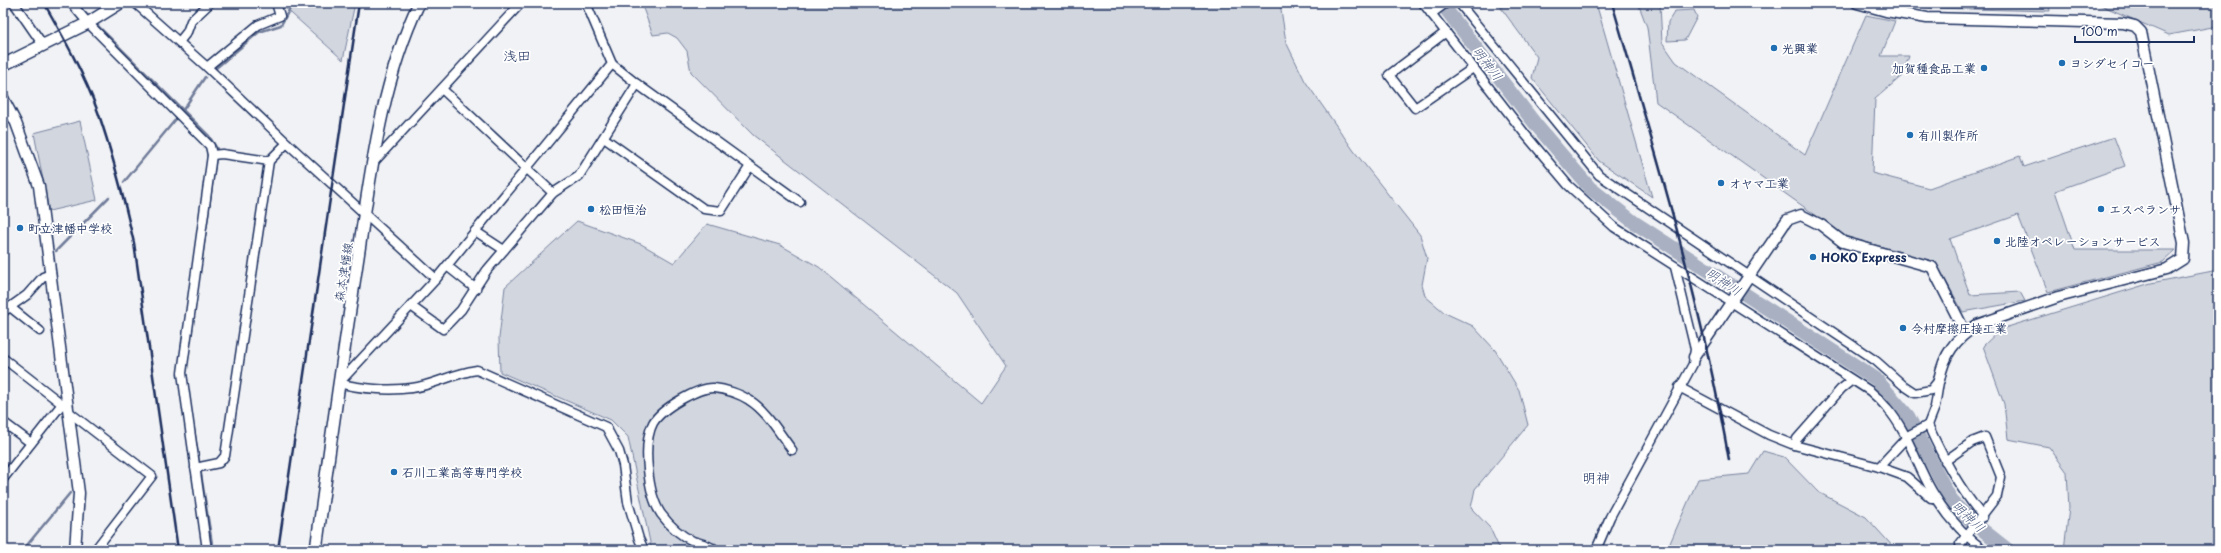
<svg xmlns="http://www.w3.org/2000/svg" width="2221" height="553" font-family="'Playpen Sans','Klee One',sans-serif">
<rect width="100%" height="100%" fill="#f1f2f5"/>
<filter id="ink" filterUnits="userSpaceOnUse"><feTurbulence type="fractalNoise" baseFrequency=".025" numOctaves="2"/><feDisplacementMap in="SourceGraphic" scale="8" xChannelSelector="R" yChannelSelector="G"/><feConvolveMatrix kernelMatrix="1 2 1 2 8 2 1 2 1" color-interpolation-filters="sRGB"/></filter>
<g filter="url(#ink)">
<g fill="#d2d6df" stroke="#76829e">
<path d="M284 3H355L343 60 283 6Z"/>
<path d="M641 3H1280L1286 42 1305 81 1354 151 1420 235 1427 258 1422 285 1425 296 1445 313 1473 326 1495 350 1519 390 1528 425 1475 489 1471 508 1490 528 1500 550H721L716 543 651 547 628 437 611 420 500 372 499 338 505 287 577 221 641 244 674 263 707 224 780 245 819 267 981 403 1006 366 957 293 753 135 691 72 687 51 677 38 668 33 653 35Z"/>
<path d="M1501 3H1596L1652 197 1599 161 1532 78 1537 57 1501 8Z"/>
<path d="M1638 3H1664L1660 5 1662 42 1676 62 1805 155 1866 15 1895 21 1881 56H1909L1903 75 1875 99 1872 173 1929 188 2020 156 2024 167 2114 137 2125 166 2055 191 2075 250H2176L2163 262 2048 292 2018 215 1950 239 1970 295 2020 292 2025 301 1963 312 1936 263 1845 236 1656 102 1647 27Z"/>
<path d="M1898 3H2037L2049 5 2050 11 1931 8Z"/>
<path d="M2096 3H2218V26L2169 35Z"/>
<path d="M1694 10 1697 17 1685 40 1667 41 1668 22 1675 11Z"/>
<path d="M80 121 97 200 49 211 34 133Z"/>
<path d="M2218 270V550H2064L2069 508 2067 472 2049 447 2008 439 2004 404 1983 346 2001 329 2151 283Z"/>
<path d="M1763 451 1784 457 1818 492 1866 517 1896 550H1667L1698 479 1749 474Z"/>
</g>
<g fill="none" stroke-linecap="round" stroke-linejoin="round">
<g stroke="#707c9a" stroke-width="2.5">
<path d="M76 3 90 18"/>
<path d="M95 23 209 136 217 149 202 257"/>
<path d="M216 68 259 32 281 25 293 3"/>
<path d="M183 110 205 77"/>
<path d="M124 182 176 119"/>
<path d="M56 251 109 197"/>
<path d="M194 430 213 550"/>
<path d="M23 550 70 493"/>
</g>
<path stroke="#a8b0c2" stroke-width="14" d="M1441 3 1537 126 1590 188 1635 223 1876 379 1908 416 1951 500 1970 520 2008 550"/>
<g stroke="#1b2f5e" stroke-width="11">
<g id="minor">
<path d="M14 3 43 45"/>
<path d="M71 3 88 23 210 146 212 155 182 373 207 550"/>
<path d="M135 3 207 67 287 143 436 279"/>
<path d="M586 3 612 64 436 279 339 383C359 389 390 391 412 388 434 385 454 373 477 370L606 427 619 451 623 465 628 502 639 539 644 550"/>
<path d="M1423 3 1525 134 1568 185 1614 227 1870 391C1876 396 1882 402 1887 408 1908 432 1916 464 1932 491 1946 515 1962 534 1984 550"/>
<path d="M1459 3 1599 175 1876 361 1903 385 1915 393 1931 390 1939 380"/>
<path d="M1431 14 1446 3"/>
<path d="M1446 32 1389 75 1415 108 1473 68"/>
<path d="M179 42 187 32 191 21 208 5"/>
<path d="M612 64 637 84 800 202"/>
<path d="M207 67 258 25 280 16 276 3"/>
<path d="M442 89 553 193"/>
<path d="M604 138 704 209 721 211 750 166"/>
<path d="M212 155 222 154 269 161"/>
<path d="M372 164 521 3"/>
<path d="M475 231 504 250"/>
<path d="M447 266 476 289"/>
<path d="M411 306 443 329 461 310 487 270 553 193 579 176 637 84"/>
<path d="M10 307 40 331"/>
<path d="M3 312 27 295 43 277 51 274"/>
<path d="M3 358 62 404"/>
<path d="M1679 387 1769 435 1794 445 1879 467 1909 435 1928 425 1935 407 1939 382"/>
<path d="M69 412 152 476 95 550"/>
<path d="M3 422 31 443"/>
<path d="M1928 425C1944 460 1958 486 1983 517"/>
<path d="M1794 445 1797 439 1841 389 1851 381"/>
<path d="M1945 461 1972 442 1985 437 2001 477 1997 496 1960 544 1964 550"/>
<path d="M1879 467 1907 477 1931 498H1935"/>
<path d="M195 468 219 463 225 456 269 161 287 143"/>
<path d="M3 479 62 404 67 402"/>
<path d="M715 550C710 545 700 543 693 541 679 535 670 526 661 514 648 495 642 444 653 423 661 409 698 387 714 388 725 389 740 394 749 400 767 411 779 433 792 450"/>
<path d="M1596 550 1610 517 1693 364 1695 349 1675 267"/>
</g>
</g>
<g stroke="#1b2f5e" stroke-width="13">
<g id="tertiary">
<path d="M1857 3 1886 11 1927 18 2123 23 2135 26 2141 32 2184 243 2183 259 2167 269 2058 297 1977 325C1955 339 1944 354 1939 380"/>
<path d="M3 98 16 123 39 186 79 493 75 550"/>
<path d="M1694 357 1787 220 1801 215 1821 225 1843 242 1932 267 1965 332"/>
</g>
</g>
<g stroke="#1b2f5e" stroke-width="14">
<g id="secondary">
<path d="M3 65 88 23 120 3"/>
<path d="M316 550C329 452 343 355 358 257 371 171 381 83 419 3"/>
</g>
</g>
<use href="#minor" stroke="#fff" stroke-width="8"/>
<use href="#tertiary" stroke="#fff" stroke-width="10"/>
<use href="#secondary" stroke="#fff" stroke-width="11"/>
<g stroke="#1b2f5e" stroke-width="2.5">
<path d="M44 3C64 38 84 74 98 112 113 155 124 199 134 243L178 550"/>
<path d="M1612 3C1656 154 1702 305 1729 460"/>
<path d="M278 550 359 3"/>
</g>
</g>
</g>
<g fill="#1f6fb2" stroke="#fff" stroke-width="1.5">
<circle cx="1774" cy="48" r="4"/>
<circle cx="2062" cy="63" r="4"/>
<circle cx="1984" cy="68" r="4"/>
<circle cx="1910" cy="135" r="4"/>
<circle cx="1721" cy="183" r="4"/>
<circle cx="591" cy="209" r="4"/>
<circle cx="2101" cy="209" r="4"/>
<circle cx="20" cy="228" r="4"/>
<circle cx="1997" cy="241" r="4"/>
<circle cx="1813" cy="257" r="4"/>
<circle cx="1903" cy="328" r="4"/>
<circle cx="394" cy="472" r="4"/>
</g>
<g text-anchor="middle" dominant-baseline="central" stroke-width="3.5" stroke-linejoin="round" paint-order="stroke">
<g font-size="12" font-weight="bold" fill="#1b2f5e" stroke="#fff" text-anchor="start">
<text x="1782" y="48">光興業</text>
<text x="2070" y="63">ヨシダセイコー</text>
<text x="1976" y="68" text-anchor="end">加賀種食品工業</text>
<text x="1918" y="135">有川製作所</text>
<text x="1729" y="183">オヤマ工業</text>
<text x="599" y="209">松田恒治</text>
<text x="2109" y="209">エスペランサ</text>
<text x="28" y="228">町立津幡中学校</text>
<text x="2005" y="241">北陸オペレーションサービス</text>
<text x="1821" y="257">HOKO Express</text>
<text x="1911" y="328">今村摩擦圧接工業</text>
<text x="402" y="472">石川工業高等専門学校</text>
</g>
<g font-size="12" fill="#1b2f5e" stroke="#fff">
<text transform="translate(343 272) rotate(-81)">森本津幡線</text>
</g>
<g font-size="13" font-style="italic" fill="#4c5c81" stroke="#fff">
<text transform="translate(1488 63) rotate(52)">明神川</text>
<text transform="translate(1724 281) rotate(33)">明神川</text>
<text transform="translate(1969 516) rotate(43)">明神川</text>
</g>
<g font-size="14" fill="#1b2f5e" stroke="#fff">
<text x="517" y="55">浅田</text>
<text x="1596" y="477">明神</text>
</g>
</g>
<rect width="2221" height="553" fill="none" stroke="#fff" stroke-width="16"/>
<rect x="8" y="8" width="2205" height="537" fill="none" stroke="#1b2f5e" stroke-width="1.5" filter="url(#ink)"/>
<path d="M2075 36v6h119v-6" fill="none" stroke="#1b2f5e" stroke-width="2"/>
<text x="2081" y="36" font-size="12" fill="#1b2f5e" stroke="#ffffff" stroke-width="3" paint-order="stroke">100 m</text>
</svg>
